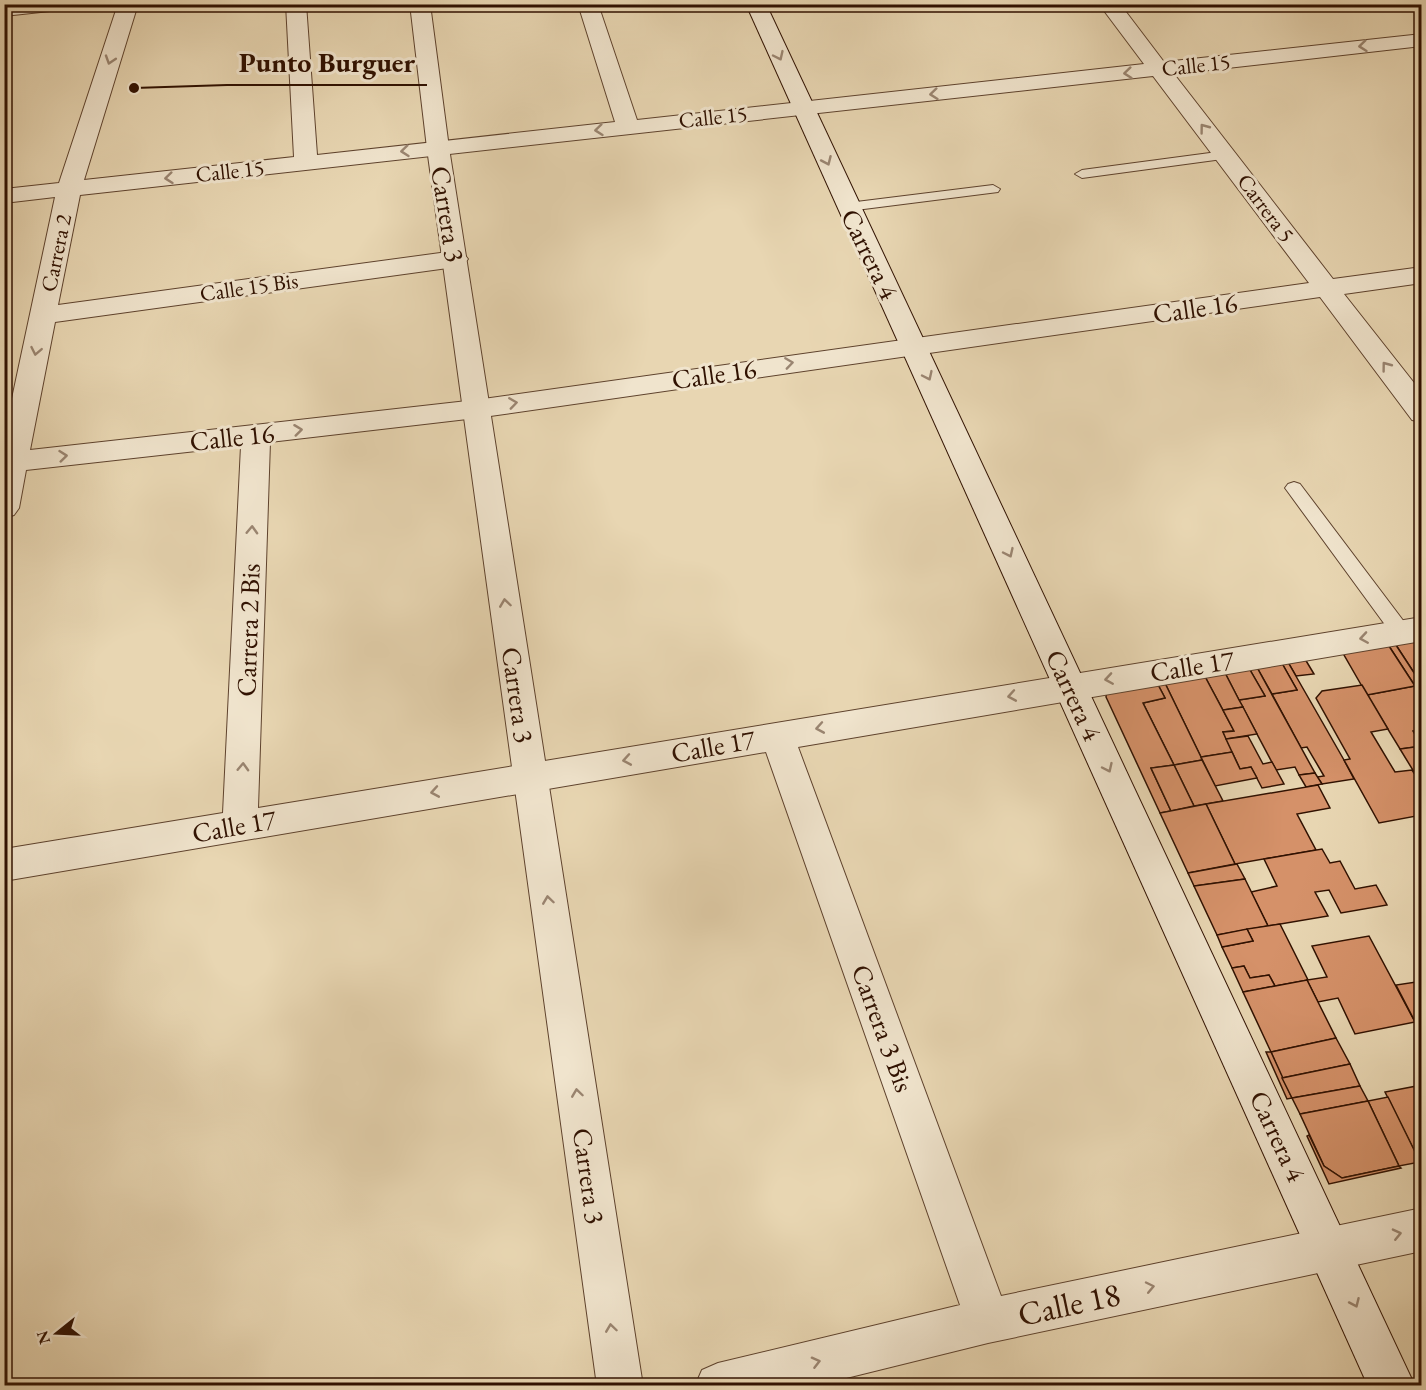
<svg xmlns="http://www.w3.org/2000/svg" width="1426" height="1390" font-family="'EB Garamond',serif">
<rect width="100%" height="100%" fill="#e8d6b2"/>
<filter id="stains"><feTurbulence type="fractalNoise" baseFrequency=".00333" numOctaves="4"/><feColorMatrix values="0 0 0 0 .2 0 0 0 0 .09 0 0 0 0 .02 0 0 0 .5 -.17"/></filter>
<radialGradient id="worn" r=".72"><stop offset=".6" stop-color="#630" stop-opacity="0"/><stop offset="1" stop-color="#630" stop-opacity=".3"/></radialGradient>
<g fill="#d59169" stroke="#301101" stroke-width="1.5">
<path d="M1422 634V685L1392 639Z"/>
<path d="M1392 639 1422 685V729L1413 731 1422 746 1400 749 1367 695 1415 686 1385 640Z"/>
<path d="M1385 640 1415 686 1367 695 1340 648Z"/>
<path d="M1302 654 1314 674 1296 676 1285 657Z"/>
<path d="M1285 657 1344 760 1354 779 1322 784 1317 777 1324 776 1307 747 1301 748 1272 694 1297 690 1279 658Z"/>
<path d="M1279 658 1297 690 1272 694 1254 662Z"/>
<path d="M1254 662 1315 773 1299 775 1295 767 1276 770 1239 700 1265 696 1246 663Z"/>
<path d="M1246 663 1265 696 1239 700 1222 667Z"/>
<path d="M1222 667 1239 700 1243 707 1223 710 1202 671Z"/>
<path d="M1202 671 1234 731 1223 732 1233 752 1201 757 1162 677Z"/>
<path d="M1162 677 1201 757 1202 760 1174 765 1143 703 1165 698 1155 679Z"/>
<path d="M1155 679 1165 698 1143 703 1174 765 1151 768 1171 811 1160 813 1106 697 1107 691Z"/>
<path d="M1362 685 1388 729 1371 732 1395 772 1412 770 1422 785V815L1379 823 1344 760 1350 759 1316 698 1322 691Z"/>
<path d="M1243 707 1257 734 1226 739 1223 732 1234 731 1223 710Z"/>
<path d="M1248 736 1263 764 1272 762 1284 784 1262 788 1251 767 1240 769 1226 739Z"/>
<path d="M1422 746V785L1400 749Z"/>
<path d="M1232 752 1240 769 1251 767 1257 778 1215 786 1201 757Z"/>
<path d="M1202 760 1223 801 1194 806 1174 765Z"/>
<path d="M1174 765 1194 806 1171 811 1151 768Z"/>
<path d="M1315 773 1322 784 1306 787 1299 775Z"/>
<path d="M1318 785 1330 808 1297 814 1316 850 1235 864 1206 804Z"/>
<path d="M1206 804 1235 864 1188 873 1160 813Z"/>
<path d="M1322 849 1330 863 1340 861 1355 889 1376 885 1387 905 1341 913 1329 890 1315 892 1328 916 1268 926 1251 892 1277 886 1264 859Z"/>
<path d="M1237 864 1245 879 1194 886 1188 873Z"/>
<path d="M1245 879 1268 926 1217 935 1194 886Z"/>
<path d="M1280 924 1308 980 1275 986 1269 975 1250 978 1244 966 1232 968 1222 947 1253 941 1247 929Z"/>
<path d="M1247 929 1253 941 1222 947 1217 935Z"/>
<path d="M1369 936 1415 1022 1355 1034 1338 998 1318 1002 1307 980 1327 977 1312 946Z"/>
<path d="M1244 966 1250 978 1269 975 1275 986 1243 992 1232 968Z"/>
<path d="M1307 980 1336 1038 1271 1052 1243 992Z"/>
<path d="M1416 982 1422 991V1035L1396 985Z"/>
<path d="M1336 1038 1350 1064 1282 1078 1271 1052Z"/>
<path d="M1266 1052H1271L1292 1098 1287 1099Z"/>
<path d="M1350 1064 1360 1086 1292 1098 1282 1078Z"/>
<path d="M1422 1085V1162H1420L1385 1092Z"/>
<path d="M1360 1086 1368 1101 1300 1114 1292 1098Z"/>
<path d="M1388 1097 1420 1162 1399 1166 1368 1101Z"/>
<path d="M1368 1101 1399 1166 1342 1178 1324 1166 1300 1114Z"/>
<path d="M1309 1135 1324 1166 1342 1178 1399 1166 1401 1168 1329 1184 1307 1136Z"/>
</g>
<g fill="none" stroke-linecap="round" stroke-linejoin="round">
<g stroke="#5e422d" stroke-width="2">
<g id="service">
<path d="M1225 151 1232 155 1230 158 1082 178 1075 174 1082 170Z"/>
<path d="M993 185 1000 189 998 192 848 211 841 207 848 203Z"/>
<path d="M1294 482 1300 484 1408 627 1410 632 1408 637 1401 639 1394 637 1288 492 1285 488 1288 484Z"/>
</g>
</g>
<g stroke="#5e422d" stroke-width="2">
<g id="minor">
<path d="M4 4H69L66 8 59 10 4 16Z"/>
<path d="M118 4H138L84 180 294 157 286 4H306L317 155 615 122 578 4H598L637 120 1144 64 1099 4H1120L1164 62 1422 34V46L1174 74 1333 279 1422 267V283L1344 294 1422 393V422L1412 420 1320 297 476 418 270 442 258 808 1422 617V641L798 747 1001 1296 1422 1208V1251L988 1343 814 1386H695L702 1370 718 1363 960 1305 766 752 4 881V849L223 813 241 446 26 470 19 508 14 515 4 518V436L55 197 4 203V189L59 183ZM1153 76 1309 283 476 400 30 450 55 322 455 267 464 264 468 259 464 254 455 251 58 305 80 195Z"/>
</g>
</g>
<g stroke="#5e422d" stroke-width="2">
<path id="tertiary" d="M410 4H430L449 148 643 1386H597L427 148Z"/>
</g>
<g stroke="#301101" stroke-width="2">
<path id="secondary" d="M746 4H766L1415 1386H1368Z"/>
</g>
<use href="#service" fill="#f0e4cd" fill-rule="evenodd"/>
<use href="#minor" fill="#f0e4cd" fill-rule="evenodd"/>
<use href="#tertiary" fill="#f0e4cd" fill-rule="evenodd"/>
<use href="#secondary" fill="#f0e4cd" fill-rule="evenodd"/>
</g>
<defs><path id="oneway-chevron" d="M-2-3.5L2.5 0L-2 3.5" fill="none" stroke-width="1.6" stroke-linecap="round" stroke-linejoin="round" transform="scale(1.5)"/></defs>
<g stroke="#9a8571">
<use href="#oneway-chevron" transform="translate(1363 46) rotate(174)"/>
<use href="#oneway-chevron" transform="translate(779 56) rotate(65)"/>
<use href="#oneway-chevron" transform="translate(110 60) rotate(108)"/>
<use href="#oneway-chevron" transform="translate(1128 73) rotate(174)"/>
<use href="#oneway-chevron" transform="translate(934 94) rotate(174)"/>
<use href="#oneway-chevron" transform="translate(1204 128) rotate(-127)"/>
<use href="#oneway-chevron" transform="translate(599 130) rotate(174)"/>
<use href="#oneway-chevron" transform="translate(405 151) rotate(174)"/>
<use href="#oneway-chevron" transform="translate(827 161) rotate(66)"/>
<use href="#oneway-chevron" transform="translate(169 178) rotate(174)"/>
<use href="#oneway-chevron" transform="translate(36 351) rotate(101)"/>
<use href="#oneway-chevron" transform="translate(789 363) rotate(-8)"/>
<use href="#oneway-chevron" transform="translate(1386 366) rotate(-127)"/>
<use href="#oneway-chevron" transform="translate(928 376) rotate(65)"/>
<use href="#oneway-chevron" transform="translate(513 403) rotate(-8)"/>
<use href="#oneway-chevron" transform="translate(298 430) rotate(-7)"/>
<use href="#oneway-chevron" transform="translate(63 456) rotate(-6)"/>
<use href="#oneway-chevron" transform="translate(252 530) rotate(-88)"/>
<use href="#oneway-chevron" transform="translate(1009 553) rotate(65)"/>
<use href="#oneway-chevron" transform="translate(505 603) rotate(-98)"/>
<use href="#oneway-chevron" transform="translate(1364 638) rotate(171)"/>
<use href="#oneway-chevron" transform="translate(1109 679) rotate(171)"/>
<use href="#oneway-chevron" transform="translate(1012 696) rotate(170)"/>
<use href="#oneway-chevron" transform="translate(820 728) rotate(170)"/>
<use href="#oneway-chevron" transform="translate(627 760) rotate(170)"/>
<use href="#oneway-chevron" transform="translate(243 767) rotate(-88)"/>
<use href="#oneway-chevron" transform="translate(1108 768) rotate(65)"/>
<use href="#oneway-chevron" transform="translate(435 792) rotate(170)"/>
<use href="#oneway-chevron" transform="translate(548 900) rotate(-98)"/>
<use href="#oneway-chevron" transform="translate(577 1093) rotate(-98)"/>
<use href="#oneway-chevron" transform="translate(1397 1234) rotate(-13)"/>
<use href="#oneway-chevron" transform="translate(1150 1287) rotate(-12)"/>
<use href="#oneway-chevron" transform="translate(1355 1303) rotate(66)"/>
<use href="#oneway-chevron" transform="translate(611 1328) rotate(-98)"/>
<use href="#oneway-chevron" transform="translate(816 1362) rotate(-14)"/>
</g>
<g text-anchor="middle" dominant-baseline="central" stroke-width="6" stroke-linejoin="round" paint-order="stroke">
<g font-size="22" fill="#301101" stroke="#f0e4cd">
<text transform="translate(1196 65) rotate(-6)">Calle 15</text>
<text transform="translate(713 117) rotate(-6)">Calle 15</text>
<text transform="translate(230 171) rotate(-6)">Calle 15</text>
<text transform="translate(1266 208) rotate(53)">Carrera 5</text>
<text transform="translate(56 253) rotate(-78)">Carrera 2</text>
<text transform="translate(249 287) rotate(-8)">Calle 15 Bis</text>
</g>
<g font-size="27" fill="#301101" stroke="#f0e4cd">
<text transform="translate(448 214) rotate(81)">Carrera 3</text>
<text transform="translate(870 254) rotate(64)">Carrera 4</text>
<text transform="translate(1195 308) rotate(-8)">Calle 16</text>
<text transform="translate(714 374) rotate(-8)">Calle 16</text>
<text transform="translate(232 437) rotate(-6)">Calle 16</text>
<text transform="translate(248 630) rotate(-88)">Carrera 2 Bis</text>
<text transform="translate(1192 666) rotate(-9)">Calle 17</text>
<text transform="translate(518 695) rotate(82)">Carrera 3</text>
<text transform="translate(1074 695) rotate(65)">Carrera 4</text>
<text transform="translate(713 746) rotate(-10)">Calle 17</text>
<text transform="translate(234 826) rotate(-10)">Calle 17</text>
<text transform="translate(883 1028) rotate(70)">Carrera 3 Bis</text>
<text transform="translate(1278 1136) rotate(65)">Carrera 4</text>
<text transform="translate(589 1176) rotate(82)">Carrera 3</text>
</g>
<g font-size="33" fill="#301101" stroke="#f0e4cd">
<text transform="translate(1069 1304) rotate(-12)">Calle 18</text>
</g>
</g>
<path fill="none" stroke="#301101" stroke-width="2" d="M134 88L227 85H427"/>
<circle fill="#301101" stroke="#f0e4cd" stroke-width="2" cx="134" cy="88" r="6"/>
<g font-size="28" text-anchor="middle" font-weight="bold" fill="#301101" stroke="#f0e4cd" stroke-width="6" stroke-linejoin="round" paint-order="stroke">
<text x="327" y="72">Punto Burguer</text>
</g>
<rect width="1426" height="1390" fill="none" stroke="#e8d6b2" stroke-width="24"/>
<rect x="6" y="6" width="1414" height="1378" fill="none" stroke="#301101" stroke-width="3"/>
<rect x="12" y="12" width="1402" height="1366" fill="none" stroke="#301101" stroke-width="1.5"/>
<g transform="translate(57 1333) rotate(252)" stroke="#f0e4cd" stroke-width="4.5" paint-order="stroke">
<path d="M0-4.5L10 22L0 15L-10 22Z" fill="#301101"/>
<text y="-9" font-size="16" font-weight="bold" text-anchor="middle" fill="#301101">N</text>
</g>
<rect width="100%" height="100%" filter="url(#stains)"/>
<rect width="100%" height="100%" fill="url(#worn)"/>
</svg>
